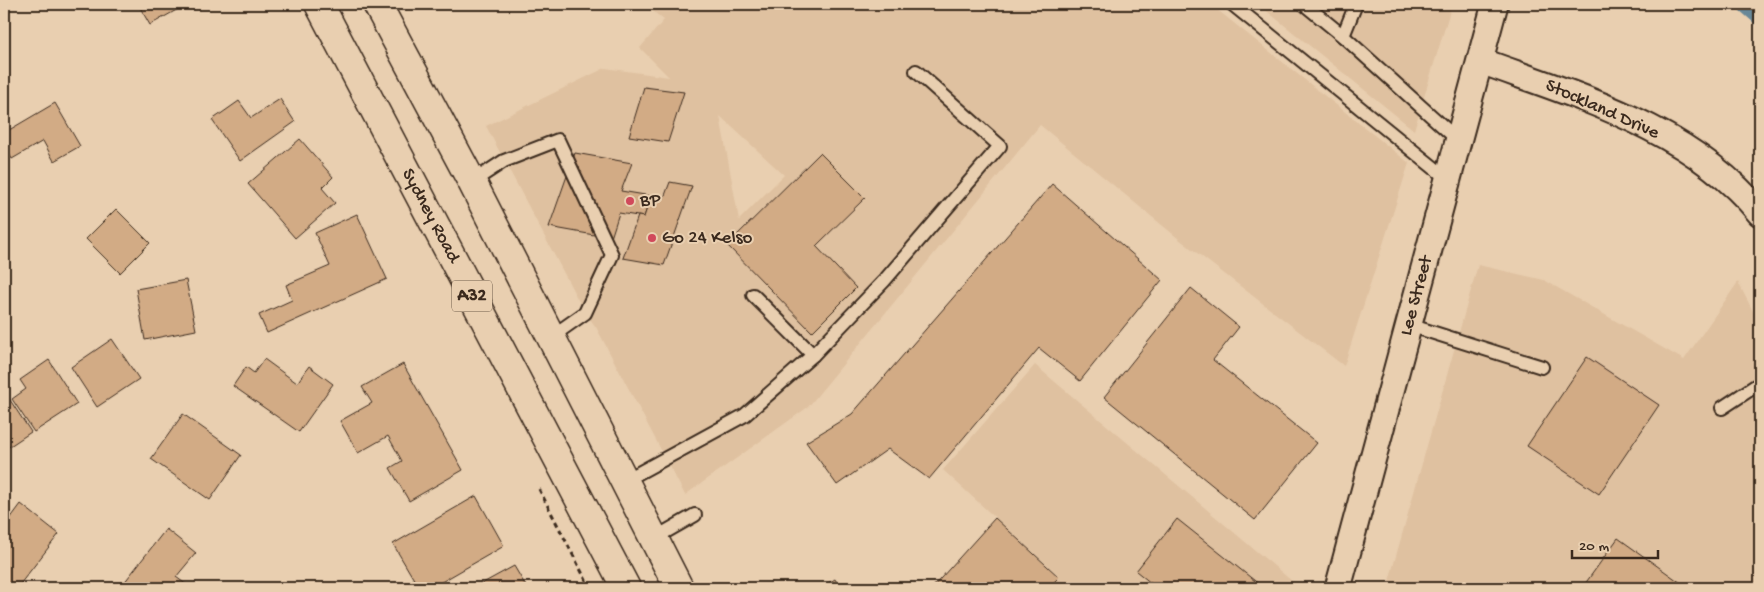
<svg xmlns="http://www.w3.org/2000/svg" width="1764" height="592" font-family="'Gochi Hand',sans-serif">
<rect width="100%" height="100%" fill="#e9cfb0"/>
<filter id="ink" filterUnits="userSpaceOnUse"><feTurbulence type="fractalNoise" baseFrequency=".02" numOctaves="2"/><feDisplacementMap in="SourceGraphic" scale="10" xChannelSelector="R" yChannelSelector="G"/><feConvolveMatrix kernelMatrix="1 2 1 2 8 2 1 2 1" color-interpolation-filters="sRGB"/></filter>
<g filter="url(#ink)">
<g fill="#dfc1a0" fill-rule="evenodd">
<path d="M644 4H1210L1409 163 1344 366 1179 239 1040 125 808 407 685 495 596 327 585 313 486 126 605 68 669 77 640 48 664 20ZM720 116 784 175 739 220Z"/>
<path d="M1258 4H1452L1414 130Z"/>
<path d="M1478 265 1544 280 1684 360 1738 282 1760 325V588H1387Z"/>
<path d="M1035 365 1293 582 1291 588H1048L1059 576 943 470Z"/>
</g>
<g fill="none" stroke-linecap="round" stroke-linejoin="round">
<path stroke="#688797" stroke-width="9" d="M1739 4 1760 22"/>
</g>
<g fill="#d2ab85" stroke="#3b2a1e">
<path d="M138 4H187L150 25Z"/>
<path d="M644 87 684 92 668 142 629 136Z"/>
<path d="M280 99 295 122 240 161 212 120 239 101 251 118Z"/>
<path d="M55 103 80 146 54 161 43 141 12 159 4 145V133Z"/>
<path d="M300 139 333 177 322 188 335 203 295 238 248 184Z"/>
<path d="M575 153 632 163 621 191 651 196 644 217 619 213 611 238 549 227Z"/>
<path d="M820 153 865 198 816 246 856 288 812 332 727 245Z"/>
<path d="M670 182 692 186 664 265 623 258 638 216 644 217 651 196 664 198Z"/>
<path d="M1052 184 1162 280 1080 381 1039 348 929 479 888 449 837 485 806 442 852 414Z"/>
<path d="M116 209 150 243 120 273 86 239Z"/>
<path d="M357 214 387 279 267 333 259 315 292 300 286 285 330 266 315 233Z"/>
<path d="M186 280 196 330 145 340 136 289Z"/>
<path d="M1191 288 1239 327 1213 360 1317 443 1255 520 1104 397Z"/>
<path d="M112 339 139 379 97 407 71 367Z"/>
<path d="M1587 357 1659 405 1599 494 1527 446Z"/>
<path d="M264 359 297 383 309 366 333 384 299 432 233 386 246 367 254 373Z"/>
<path d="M49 360 77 404 34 432 12 399 26 389 20 380Z"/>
<path d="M403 364 463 470 409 501 390 468 402 461 388 436 358 453 340 421 372 403 362 387Z"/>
<path d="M4 391 31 432 4 450Z"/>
<path d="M183 414 241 455 210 500 151 459Z"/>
<path d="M476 496 504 546 431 588H419L393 544Z"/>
<path d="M21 504 59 534 17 588H4V527Z"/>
<path d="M995 518 1059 577 1048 588H932Z"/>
<path d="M1177 519 1260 585 1258 588H1157L1136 571Z"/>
<path d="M166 529 196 553 176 577 191 588H120Z"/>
<path d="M1618 538 1688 588H1582Z"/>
<path d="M514 566 527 588H474Z"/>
<path d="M835 579 840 588H820Z"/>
</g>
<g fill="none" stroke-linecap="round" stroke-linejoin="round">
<g stroke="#3b2a1e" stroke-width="16">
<g id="service">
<path d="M1232 4 1449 180"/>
<path d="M1304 4 1343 36 1459 141"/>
<path d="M1343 36 1356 4"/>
<path d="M472 182 504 161 558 140 612 255 585 313 551 337"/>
<path d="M753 295 813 355"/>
<path d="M1409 325 1542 367"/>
<path d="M1722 408 1760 383"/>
<path d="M624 481 745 415 813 355 884 281 1000 146 916 71"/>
<path d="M653 539 695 515"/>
</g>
</g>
<g stroke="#3b2a1e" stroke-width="29">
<g id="minor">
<path d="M1481 61C1579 97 1691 128 1760 213"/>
<path d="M1338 588 1495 4"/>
</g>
</g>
<g stroke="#3b2a1e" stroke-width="31">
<g id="trunk">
<path d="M319 4 626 588"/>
<path d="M377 4 472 182 679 588"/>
</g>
</g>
<path stroke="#3b2a1e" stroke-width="3" stroke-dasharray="5 4" stroke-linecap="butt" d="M539 489 590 588"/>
<use href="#service" stroke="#e9cfb0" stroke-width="12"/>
<use href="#minor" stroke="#e9cfb0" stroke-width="25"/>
<use href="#trunk" stroke="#e9cfb0" stroke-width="28"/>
</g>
</g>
<g fill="#d1495b" stroke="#e9cfb0" stroke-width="2">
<circle cx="630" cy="201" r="5"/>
<circle cx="652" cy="238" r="5"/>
</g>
<g text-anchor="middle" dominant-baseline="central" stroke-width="4" stroke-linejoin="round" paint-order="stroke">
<rect fill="#e9cfb0" stroke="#6f5c4a" stroke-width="1" x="452" y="280.5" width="40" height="31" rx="4"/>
<g font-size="18" font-weight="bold" fill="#3b2a1e">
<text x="472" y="296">A32</text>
</g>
<g font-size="19" fill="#3b2a1e" stroke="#e9cfb0">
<text transform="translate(1602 110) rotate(24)">Stockland Drive</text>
<text transform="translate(430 216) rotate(62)">Sydney Road</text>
<text transform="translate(1417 296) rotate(-75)">Lee Street</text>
</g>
<g font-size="19" fill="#3b2a1e" stroke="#e9cfb0" text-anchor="start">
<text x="640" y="201">BP</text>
<text x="662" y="238">Go 24 Kelso</text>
</g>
</g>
<rect width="1764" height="592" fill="none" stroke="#e9cfb0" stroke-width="20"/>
<rect x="10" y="10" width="1744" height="572" fill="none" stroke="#3b2a1e" stroke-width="2" filter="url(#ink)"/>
<path d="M1572 550v8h86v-8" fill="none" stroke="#3b2a1e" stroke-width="2.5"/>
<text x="1579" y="550" font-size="15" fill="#3b2a1e" stroke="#e9cfb0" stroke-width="4" paint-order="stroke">20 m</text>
</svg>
